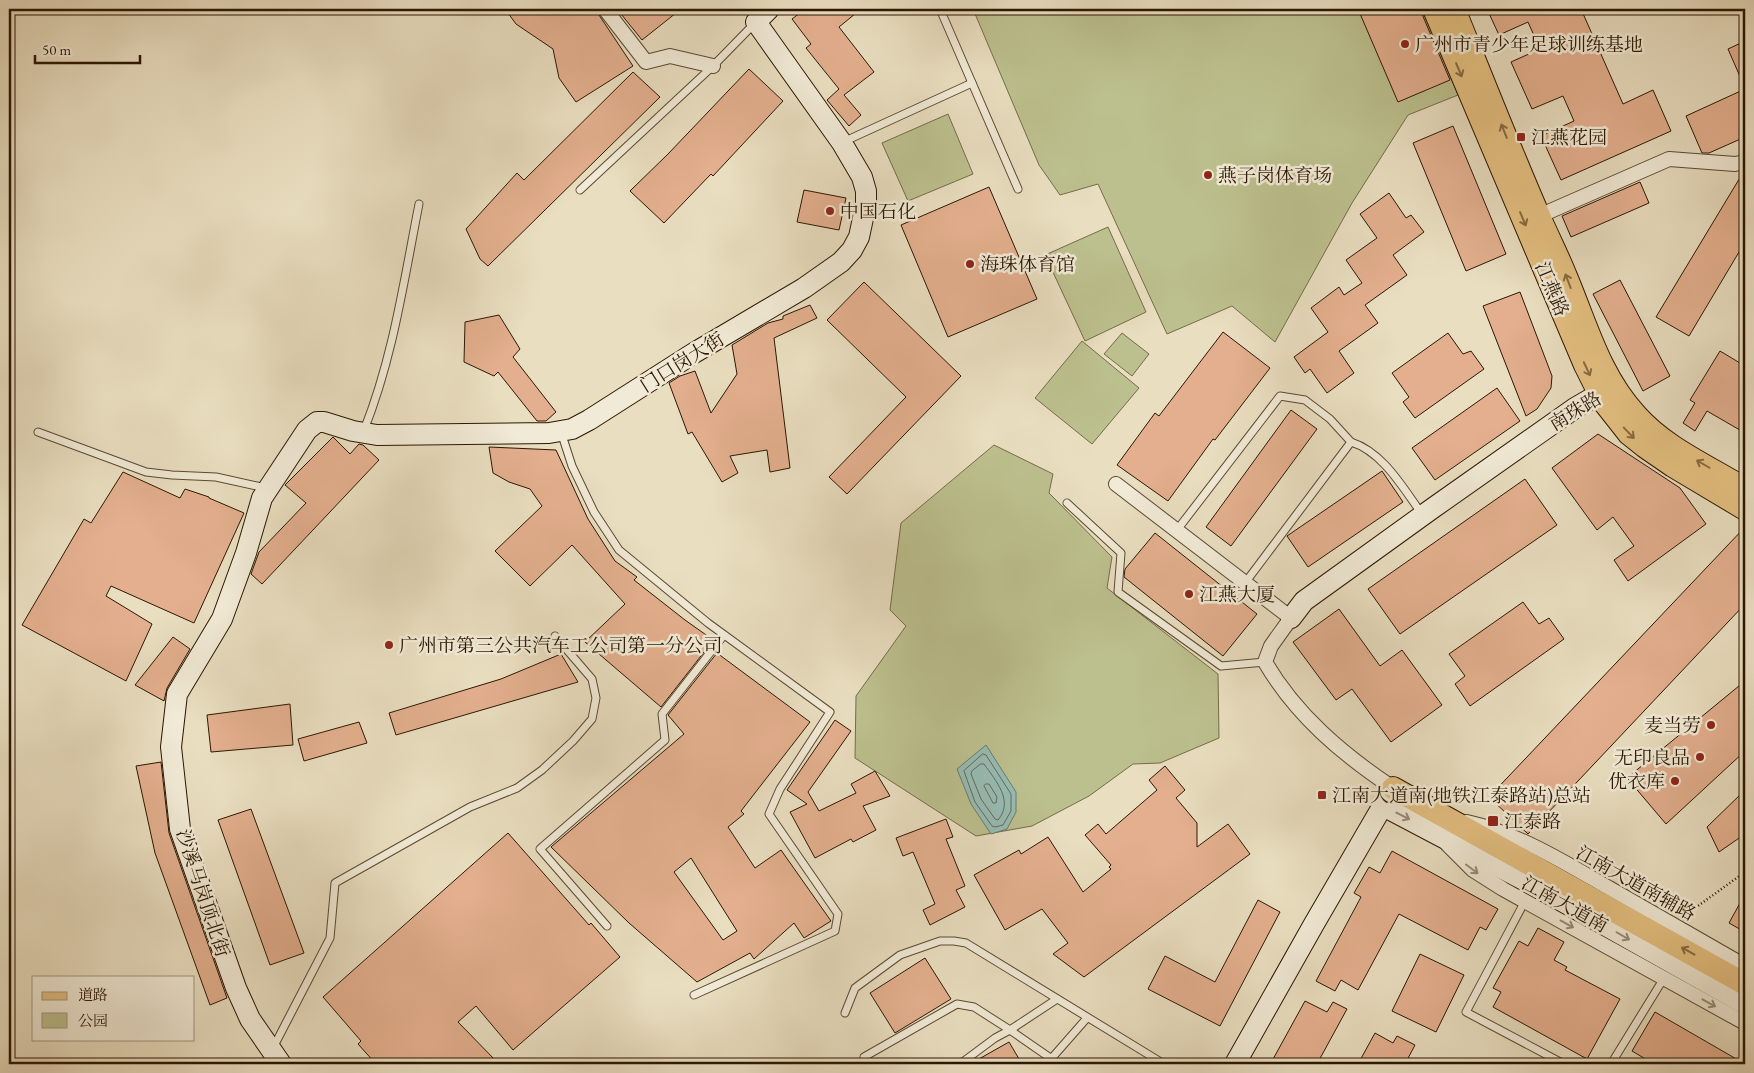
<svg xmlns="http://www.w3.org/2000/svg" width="1754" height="1073" font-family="'EB Garamond','Noto Serif SC',serif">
<rect width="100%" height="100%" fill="#e9dec0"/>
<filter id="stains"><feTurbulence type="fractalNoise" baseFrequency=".004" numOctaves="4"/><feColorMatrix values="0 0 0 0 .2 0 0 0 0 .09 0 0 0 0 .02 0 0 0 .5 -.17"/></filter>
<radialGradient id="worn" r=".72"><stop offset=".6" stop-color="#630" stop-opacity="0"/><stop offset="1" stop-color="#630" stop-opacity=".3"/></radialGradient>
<g fill="#bcc08e" stroke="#746c48">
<path d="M973 9H1422L1458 95 1408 115 1352 203 1275 342 1232 306 1167 334 1098 184 1060 195 1039 165Z"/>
<path d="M948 114 973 174 908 201 882 143Z"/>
<path d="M1108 227 1146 312 1085 341 1045 255Z"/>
<path d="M1122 333 1149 354 1132 376 1104 354Z"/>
<path d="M1082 341 1139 388 1092 444 1035 398Z"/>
<path d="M994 445 1053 474 1049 493 1112 557 1107 588 1218 674 1219 738 1160 763 1133 764 1089 796 1032 826 976 836 855 758 856 696 906 626 890 610 901 523Z"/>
</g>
<path fill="#97bcb4" stroke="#6c7a6d" d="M986 745 1016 792V812L1007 829 991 834 971 804 957 769Z"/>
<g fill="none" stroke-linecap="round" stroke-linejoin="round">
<g stroke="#626a5b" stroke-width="1">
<path d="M983 754 986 755 1011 794V811L1003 825 995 827 992 826 975 802 964 771Z"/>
<path d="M981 764H984C996 781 1014 801 998 820L995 819 981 799 971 774 972 771Z"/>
<path d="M986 784H989L997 797 996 803H993L984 786Z"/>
</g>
</g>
<g fill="#e3af8e" stroke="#2c1702" fill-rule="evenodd">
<path d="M505 9H595L633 66 576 102 559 78 553 49 516 24Z"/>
<path d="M617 9H681L642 40Z"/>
<path d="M805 9H861L839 27 874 72 844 95 861 115 849 126 827 100 839 89 806 48 811 44 792 19Z"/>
<path d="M1358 9H1421L1422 14 1450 80 1398 102Z"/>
<path d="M1487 9H1581L1623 104 1653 90 1671 131 1561 180 1541 136 1574 121 1563 96 1532 109 1511 62 1540 49 1528 22 1499 35Z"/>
<path d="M1745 41V88L1728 49Z"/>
<path d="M749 69 783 101 713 176 711 174 664 223 630 191 668 154Z"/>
<path d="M633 72 660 97 488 266 480 259 466 229 517 173 524 180Z"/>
<path d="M1745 89V137L1709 153H1702L1686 116Z"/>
<path d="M1453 126 1506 254 1466 271 1413 143Z"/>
<path d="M1744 171H1745V242L1689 336 1656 317Z"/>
<path d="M1640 182 1649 203 1571 237 1562 216Z"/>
<path d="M989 187 1037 299 948 337 901 225Z"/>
<path d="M804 190 846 198 839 230 797 222Z"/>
<path d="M1389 193 1406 218 1411 215 1424 232 1393 255 1407 275 1365 305 1378 323 1339 351 1354 373 1327 393 1310 369 1305 373 1294 357 1328 332 1311 308 1339 287 1344 295 1362 283 1346 260 1377 238 1360 214Z"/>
<path d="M1620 280 1670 376 1643 391 1593 294Z"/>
<path d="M864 282 961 376 847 494 829 477 906 397 827 320Z"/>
<path d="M1520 292 1552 376 1551 388 1537 409 1526 416 1483 306Z"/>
<path d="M810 305 817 318 774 338 790 468 770 472 767 450 730 456 738 473 722 482 692 432 688 434 669 383 680 376 695 371 711 413 737 374 732 345 768 323 783 319V316Z"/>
<path d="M499 315 520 349 513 357 556 412 546 421H537L498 372 494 376 464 362 465 322Z"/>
<path d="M1223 332 1270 368 1215 440 1213 439 1168 501 1117 465 1155 413 1159 416Z"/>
<path d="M1448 333 1463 354 1471 351 1484 369 1415 418 1403 402 1409 397 1392 373Z"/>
<path d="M1720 351 1745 366V433L1707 411 1695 431 1683 423 1695 403 1690 400Z"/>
<path d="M1497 388 1520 421 1435 480 1412 448Z"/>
<path d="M1291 410 1317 429 1231 546 1206 527Z"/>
<path d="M1598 434 1680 488 1706 524 1628 581 1614 560 1634 546 1613 517 1597 530 1552 468Z"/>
<path d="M333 437 350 454 359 444 363 445 379 460 262 584 251 574 259 552 306 503 285 485Z"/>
<path d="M489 447 556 450 588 519 615 561 637 577 634 580 685 620 709 637 704 643 708 647 661 707 585 642 625 604 572 545 530 586 495 551 542 506 530 489 509 482 493 473Z"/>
<path d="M1382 471 1403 502 1308 567 1287 536Z"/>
<path d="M123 472 180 498 185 489 209 497V498L244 513 194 623 111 586 106 596 152 624 126 681 22 625 84 519 91 523Z"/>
<path d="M1525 479 1557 525 1400 634 1368 589Z"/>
<path d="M1745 527V604L1528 834 1489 797Z"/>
<path d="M1155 533 1257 614 1223 656 1124 577 1125 569Z"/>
<path d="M1523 602 1539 624 1549 618 1564 639 1470 706 1455 684 1465 676 1449 654Z"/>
<path d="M1339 609 1380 666 1402 650 1442 705 1391 742 1352 689 1336 700 1293 642Z"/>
<path d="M173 637 190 649 167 688 164 701 135 685Z"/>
<path d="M717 653 810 722 741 811 744 814 728 827 755 868 781 850 831 921 804 938 794 923 754 959 750 953 697 982 629 923 551 847 684 734 668 715ZM691 858 737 931 723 940 674 872Z"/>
<path d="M561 654 578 682 396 735 389 713 501 679Z"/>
<path d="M1745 681V751L1666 824 1627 778Z"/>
<path d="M290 704 293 745 211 752 207 715Z"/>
<path d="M835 720 851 731 808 792 819 811 856 793 851 784 875 771 890 796 863 806 876 830 853 842 851 839 815 858 790 812 807 804 787 790Z"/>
<path d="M359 722 367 743 304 761 298 739Z"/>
<path d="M161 762 169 833 227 998 210 1005 155 853 136 766Z"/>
<path d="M1165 766 1185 790 1176 798 1197 823V847L1228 824 1250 854 1084 977 1053 954 1068 943 1042 909 1005 930 974 875 1019 850 1021 854 1048 837 1083 892 1111 869 1109 867 1111 865 1085 835 1098 824 1106 834 1157 790 1149 780Z"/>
<path d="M1745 790V834L1719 852 1707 827Z"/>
<path d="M251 809 304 953 270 965 218 820Z"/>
<path d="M946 819 953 837 946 839 965 886 956 890 965 907 930 925 923 910 935 904 913 852 903 856 896 838Z"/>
<path d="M508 833 589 925 591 923 620 957 513 1050 476 1006 458 1022 499 1064H376L358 1044 361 1041 323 997Z"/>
<path d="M1392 851 1498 909 1486 930 1480 927 1468 950 1399 914 1358 990 1341 980 1335 991 1316 981 1361 897 1354 893 1369 867 1380 873Z"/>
<path d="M1745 894V932L1729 923Z"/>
<path d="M1258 900 1280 912 1220 1026 1148 989 1165 956 1215 982Z"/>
<path d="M1538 928 1564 942 1554 960 1567 967 1565 970 1620 999 1587 1059 1493 1007 1501 992 1493 988 1519 941 1528 946Z"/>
<path d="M1420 954 1464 975 1436 1032 1392 1011Z"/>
<path d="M925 958 951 999 895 1033 870 993Z"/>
<path d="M1305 1001 1327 1012 1333 1002 1347 1009 1317 1064H1278L1272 1061Z"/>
<path d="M1655 1012 1745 1064H1654L1632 1051Z"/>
<path d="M1375 1033 1393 1043 1397 1036 1415 1045 1405 1064H1358Z"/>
<path d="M1009 1042 1022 1064H970Z"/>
</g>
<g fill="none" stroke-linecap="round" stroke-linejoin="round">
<g stroke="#5b4932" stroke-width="9">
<g id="lane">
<path d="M940 9 1018 189"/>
<path d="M843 142 972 83"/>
<path d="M580 190 713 66 755 23"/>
<path d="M364 430C393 358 404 280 419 204"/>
<path d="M38 432 146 472 172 475 216 477 266 488"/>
<path d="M561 432 572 466 594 512 619 550 708 623 830 712 780 789 769 814 838 914 835 931 694 995"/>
<path d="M1067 503 1121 553 1118 592 1221 666 1265 662"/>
<path d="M1177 530 1280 396 1305 400 1330 419 1351 442"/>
<path d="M1245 583 1351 442C1383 452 1403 488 1422 514"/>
<path d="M1525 901 1466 1012 1564 1064"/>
<path d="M607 926 540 849 665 740 662 714 724 635"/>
<path d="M845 1013 855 988 900 955 940 941H954L966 943 1164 1064"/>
<path d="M273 1048 330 938 335 883 470 807 517 788 542 770 573 741 592 719 596 698 592 679 555 636"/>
<path d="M864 1057 957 1004 974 1007 1010 1030 1057 999"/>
<path d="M1051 1059 1087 1018"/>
<path d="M960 1064 995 1038 1010 1030 1059 1064"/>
<path d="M1611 1064 1664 978"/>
</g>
</g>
<g stroke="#5b4932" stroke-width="16">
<g id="street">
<path d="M605 9 646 62 670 56 713 66"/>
<path d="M1539 216 1669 159 1735 164 1745 162"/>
<path d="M1116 484 1291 618 1271 646 1265 662C1296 715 1342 754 1393 788"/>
<path d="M1467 822C1517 833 1564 862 1609 888 1654 914 1700 940 1745 966"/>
<path d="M1447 844 1473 870 1503 889 1745 1023"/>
</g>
</g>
<g stroke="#2c1702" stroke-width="22">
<g id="secondary">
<path d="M1291 618 1304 601 1433 508 1575 408 1599 394 1615 389"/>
<path d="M1383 806 1535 886 1745 1004"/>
<path d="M281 1064 250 1019 236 988 180 829 171 747 177 694 222 619 246 553 262 498 307 430 317 422H324L353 431 377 435 549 433 572 429 589 420 694 353 804 288 841 262 852 250 859 237 866 204V191L862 177 842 143 756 22 769 9"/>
<path d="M1235 1064 1314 924 1389 795"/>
</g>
</g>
<g stroke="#2c1702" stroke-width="24">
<g id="primary">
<path d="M1434 9 1585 365 1603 401 1629 434 1644 446 1673 466 1745 509"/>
<path d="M1454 9C1482 78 1509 147 1539 216 1547 235 1557 254 1565 274 1586 323 1599 375 1636 415 1665 448 1708 466 1745 489"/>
<path d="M1393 788 1745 984"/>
</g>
</g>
<path stroke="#2c1702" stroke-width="2.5" stroke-dasharray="1 2.5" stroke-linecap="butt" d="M1684 916 1745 872"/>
<use href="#lane" stroke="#f1ead6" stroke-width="7"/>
<use href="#street" stroke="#f1ead6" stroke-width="14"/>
<use href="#secondary" stroke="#f1ead6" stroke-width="20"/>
<use href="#primary" stroke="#e4bf80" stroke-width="22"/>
</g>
<defs><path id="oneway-shaft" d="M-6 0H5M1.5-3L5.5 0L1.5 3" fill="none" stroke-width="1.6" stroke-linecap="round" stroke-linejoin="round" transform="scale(1.25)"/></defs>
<g stroke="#886b41">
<use href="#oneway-shaft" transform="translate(1459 70) rotate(67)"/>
<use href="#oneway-shaft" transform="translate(1504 131) rotate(-112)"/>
<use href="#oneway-shaft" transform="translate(1523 219) rotate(67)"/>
<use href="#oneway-shaft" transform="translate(1568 281) rotate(-111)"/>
<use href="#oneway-shaft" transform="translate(1587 369) rotate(65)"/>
<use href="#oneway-shaft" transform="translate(1629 433) rotate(46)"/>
<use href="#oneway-shaft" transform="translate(1703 464) rotate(-150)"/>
<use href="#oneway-shaft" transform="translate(1688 951) rotate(-151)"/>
</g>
<g stroke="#988b77">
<use href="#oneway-shaft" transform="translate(1403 816) rotate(27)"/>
<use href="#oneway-shaft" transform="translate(1472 869) rotate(37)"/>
<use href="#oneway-shaft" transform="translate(1567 924) rotate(29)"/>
<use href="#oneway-shaft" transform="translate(1623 936) rotate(30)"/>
<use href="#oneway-shaft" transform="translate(1709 1003) rotate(29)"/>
</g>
<g fill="#8f2418" stroke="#f1ead6" stroke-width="2">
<circle cx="1405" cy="44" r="5"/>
<rect x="1516" y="132" width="10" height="10" rx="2.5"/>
<circle cx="1208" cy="175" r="5"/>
<circle cx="830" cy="211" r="5"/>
<circle cx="970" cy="264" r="5"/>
<circle cx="1189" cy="594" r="5"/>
<circle cx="389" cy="645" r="5"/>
<circle cx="1711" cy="725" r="5"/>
<circle cx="1700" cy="757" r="5"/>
<circle cx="1675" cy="781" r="5"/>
<rect x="1317" y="790" width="10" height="10" rx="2.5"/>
<rect x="1487" y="815" width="12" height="12" rx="2.5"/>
</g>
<g text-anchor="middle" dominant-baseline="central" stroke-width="5" stroke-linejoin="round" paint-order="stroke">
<g font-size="19" fill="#2c1702" stroke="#f1ead6" text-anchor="start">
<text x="1415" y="44">广州市青少年足球训练基地</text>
<text x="1531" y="137">江燕花园</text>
<text x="1218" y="175">燕子岗体育场</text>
<text x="840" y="211">中国石化</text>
<text x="980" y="264">海珠体育馆</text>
<text x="1199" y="594">江燕大厦</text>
<text x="399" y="645">广州市第三公共汽车工公司第一分公司</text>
<text x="1701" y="725" text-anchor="end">麦当劳</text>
<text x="1690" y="757" text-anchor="end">无印良品</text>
<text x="1665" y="781" text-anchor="end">优衣库</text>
<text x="1332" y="795">江南大道南(地铁江泰路站)总站</text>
<text x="1504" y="821">江泰路</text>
</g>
<g font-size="19" fill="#2c1702" stroke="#f1ead6">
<text transform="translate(1552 289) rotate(67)">江燕路</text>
<text transform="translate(682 362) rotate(-32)">门口岗大街</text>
<text transform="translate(1575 411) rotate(-31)">南珠路</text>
<text transform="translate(1636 883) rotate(29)">江南大道南辅路</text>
<text transform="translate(203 893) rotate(72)">沙溪马岗顶北街</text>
<text transform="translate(1565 904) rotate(29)">江南大道南</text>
</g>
</g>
<rect width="1754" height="1073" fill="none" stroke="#e9dec0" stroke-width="30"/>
<rect x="10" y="10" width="1734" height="1053" fill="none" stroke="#2c1702" stroke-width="2.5"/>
<rect x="15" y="15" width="1724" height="1043" fill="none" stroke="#2c1702"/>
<rect x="32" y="976" width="162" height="65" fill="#f1ead6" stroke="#a29681"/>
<rect x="42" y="992" width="25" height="8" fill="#e4bf80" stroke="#a29681"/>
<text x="78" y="1000" font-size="15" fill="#2c1702">道路</text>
<rect x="42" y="1013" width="25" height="15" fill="#bcc08e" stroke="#a29681"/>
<text x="78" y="1026" font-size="15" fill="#2c1702">公园</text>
<path d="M35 55v8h105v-8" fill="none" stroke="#2c1702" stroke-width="2.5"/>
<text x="42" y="55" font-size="15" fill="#2c1702" stroke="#f1ead6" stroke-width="4" paint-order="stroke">50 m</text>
<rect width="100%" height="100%" filter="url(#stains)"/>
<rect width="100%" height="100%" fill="url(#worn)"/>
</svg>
